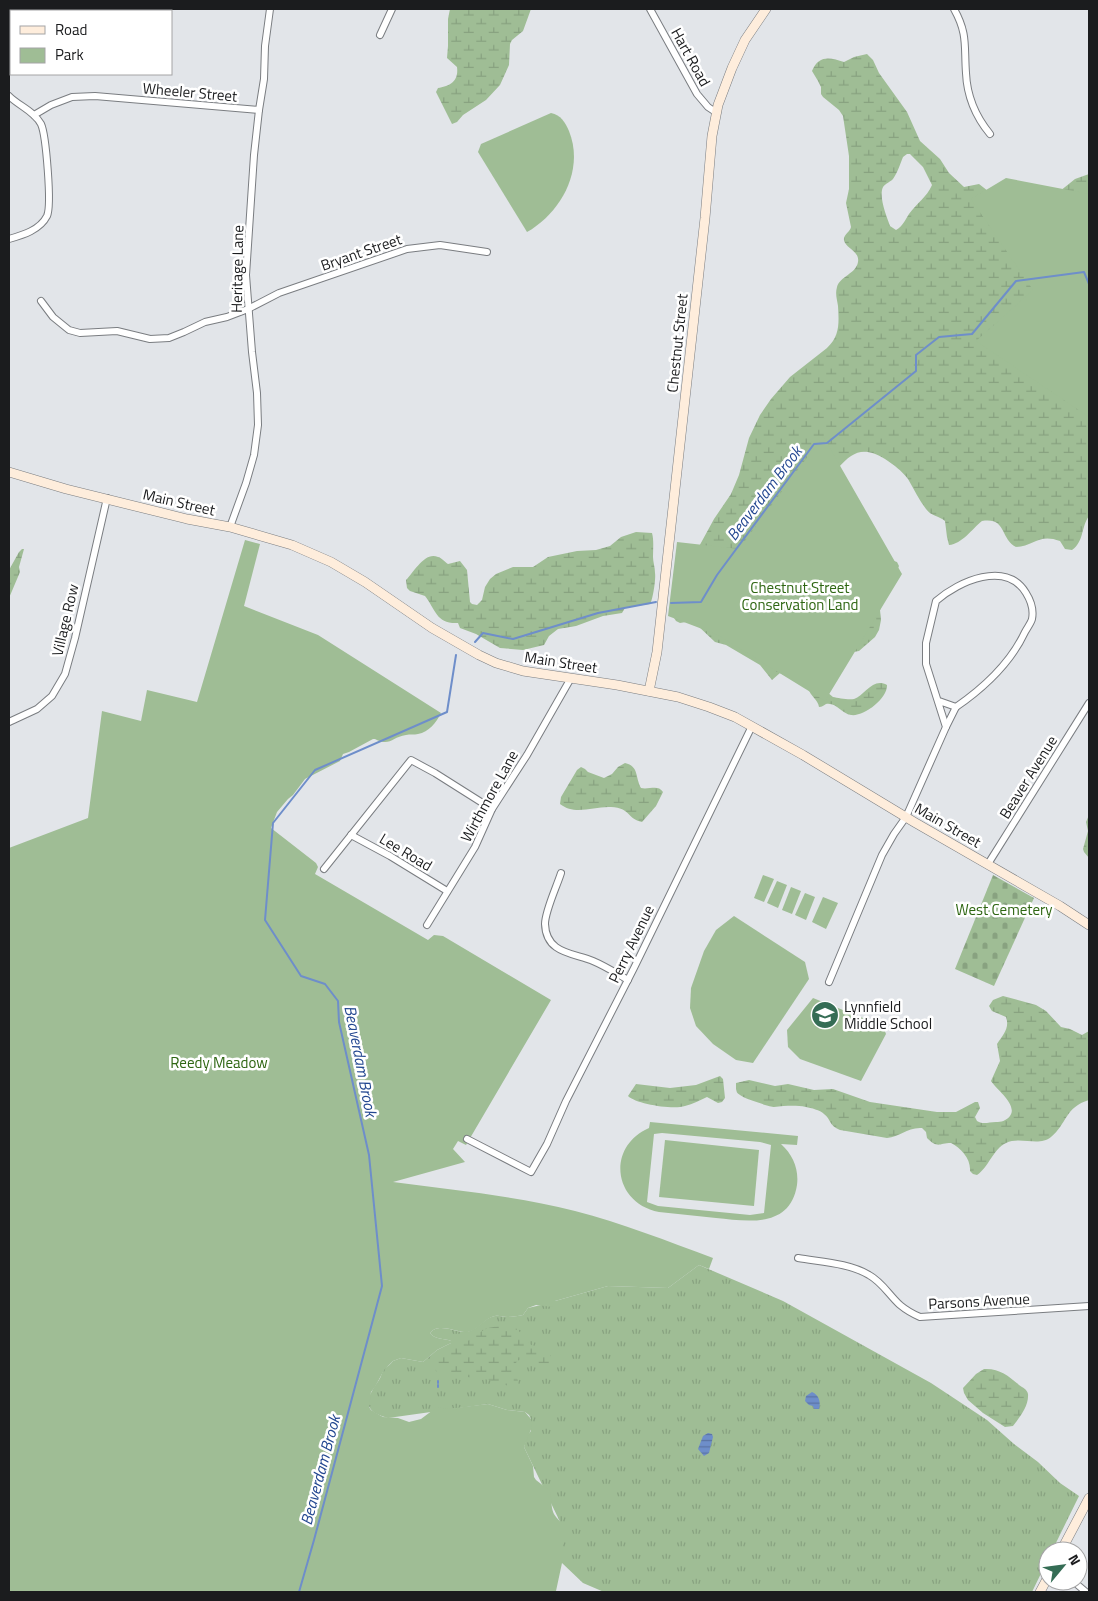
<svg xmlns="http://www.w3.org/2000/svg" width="1098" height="1601" font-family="'Titillium Web',sans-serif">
<defs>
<pattern id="grass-tufts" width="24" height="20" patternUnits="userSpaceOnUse" patternTransform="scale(1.25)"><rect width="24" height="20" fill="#9fbd95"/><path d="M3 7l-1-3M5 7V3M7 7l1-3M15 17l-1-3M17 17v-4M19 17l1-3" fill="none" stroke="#88a280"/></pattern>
<pattern id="wetland-marsh" width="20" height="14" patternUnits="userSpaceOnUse" patternTransform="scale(1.25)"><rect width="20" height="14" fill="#9fbd95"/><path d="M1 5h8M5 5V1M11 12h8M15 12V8" fill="none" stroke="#88a280"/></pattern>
<pattern id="cemetery-stones" width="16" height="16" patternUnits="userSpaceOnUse" patternTransform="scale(1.25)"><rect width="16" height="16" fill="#9fbd95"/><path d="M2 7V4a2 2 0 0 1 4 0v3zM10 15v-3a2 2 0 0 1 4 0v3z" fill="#88a280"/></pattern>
<pattern id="water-rules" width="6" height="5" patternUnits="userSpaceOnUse" patternTransform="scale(1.25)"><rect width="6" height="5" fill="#6e8eca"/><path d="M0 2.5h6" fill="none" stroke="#5a73a3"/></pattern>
</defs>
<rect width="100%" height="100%" fill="#e2e5e9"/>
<path fill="url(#grass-tufts)" d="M699 1265 783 1301 931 1383 987 1420 1014 1444 1038 1462 1060 1483 1079 1496 1052 1551H1048V1559L1032 1592H604L583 1583 562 1563V1526L524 1447 527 1436 531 1431V1419L529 1415 525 1412 507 1410 488 1404 388 1418C384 1417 382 1416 377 1414 360 1405 372 1391 379 1380 381 1377 382 1372 384 1369 388 1366 390 1365 393 1361L401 1358 423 1362 437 1350 451 1343V1341C444 1338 435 1340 430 1333 438 1323 453 1331 463 1332 476 1333 483 1318 495 1316 499 1315 503 1317 507 1317 512 1317 518 1316 523 1315L528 1308 541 1305 608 1286 668 1288Z"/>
<g fill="url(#wetland-marsh)" fill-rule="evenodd">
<path d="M450 9H531L523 31 512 40 510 44 509 65 500 85 486 100 463 115 457 122 452 124 436 92 438 88C449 86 459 82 457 67L447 58 448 46V19Z"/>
<path d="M867 54 873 60 879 73 907 112 920 141 940 159 949 173 964 187 979 184 988 191H1060L1075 179 1089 174V516C1081 527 1084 542 1072 550L1065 549 1060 541C1039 533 1034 546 1016 547 1000 539 1007 517 982 521 972 529 962 544 949 545L947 537 945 521C939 516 931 516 926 509 919 500 914 489 908 479 901 470 894 465 885 459 864 446 853 451 838 468L888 559 897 562 899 566 880 610 881 620 879 630 875 637 859 651 848 653 827 692 833 697C838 698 848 700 854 699 865 695 873 677 887 685 888 698 864 717 851 715 842 714 836 702 826 704 824 705 822 707 819 707 818 699 810 697 808 687L780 673 772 680 760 665 726 645 715 642 696 624 686 622 680 623 676 621 674 618 673 575 696 552 714 519 731 494 739 475 749 438 760 415 771 399 790 377 827 348C840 336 839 323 838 306 837 299 835 294 837 287 840 276 856 274 858 262 860 251 845 248 844 240 843 235 850 232 851 227L846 203 849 189V156L843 116 839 110 823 97 821 94V87L818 81 812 71C819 54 831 58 844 62L854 57ZM907 154H910L923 167 932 185C927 197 916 204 909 214 905 220 903 226 896 230L890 226C887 217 880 201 882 190 883 184 889 183 893 179 898 172 900 164 903 157Z"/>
<path d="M636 532 652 533C654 540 653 549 653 557 653 562 655 567 655 573 656 578 653 600 650 604L628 607 625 608 622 613 603 616 576 626 558 629 549 636 544 645 523 650 500 648 476 634 460 628 458 623C436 624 436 610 425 596L410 591 407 588 406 580C414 572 425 551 438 557 442 558 445 562 448 564L460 561 467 570 470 602 472 604 477 605 482 600 485 587 490 579 496 574 513 567H533L548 557 577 551 596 550 610 546 621 537Z"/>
<path d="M22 549H24L19 567 20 572 9 598V570L19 552Z"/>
<path d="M625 763C639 766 635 777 641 788 649 790 658 784 663 792L656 806 642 822C627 819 631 808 611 807 594 806 575 816 560 804L561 797 577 770 581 767 585 769 588 772 604 778 612 774 618 767Z"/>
<path d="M1089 815V858L1084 852 1083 849 1088 831 1086 822Z"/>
<path d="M1003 996 1036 1005 1046 1011 1061 1027 1070 1029 1082 1035 1089 1031V1100C1065 1107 1067 1124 1051 1137 1039 1147 1020 1136 1006 1143 993 1149 989 1167 977 1175L973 1174 970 1171C971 1159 961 1148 951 1143 939 1143 938 1149 927 1138L926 1132 922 1128C907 1127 900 1137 887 1138L840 1130C829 1126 831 1119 824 1114 820 1110 811 1108 806 1107 795 1105 785 1106 774 1107 770 1107 743 1098 740 1095 737 1093 737 1093 736 1089V1083L749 1080 775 1086 788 1084 814 1090 833 1089 870 1102 937 1112H956L975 1102H978L980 1108 975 1117 977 1121C984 1125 988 1122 996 1122 1001 1122 1006 1121 1010 1116 1018 1105 997 1090 991 1081L1000 1061 997 1044C1003 1035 1010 1028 1006 1017L992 1011 989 1006 993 1000Z"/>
<path d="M720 1076 723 1079 725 1098 722 1102 718 1103 707 1097C700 1100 693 1104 685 1106 673 1110 636 1104 628 1096L636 1084 670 1088 696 1085Z"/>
<path d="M499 1326 518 1330 531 1345 546 1348C550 1353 554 1362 551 1369L546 1370C541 1366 527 1355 519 1360 517 1361 515 1364 513 1366 513 1374 520 1379 518 1386L516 1388 481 1378H472L452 1373H442L439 1377V1380H437V1373L432 1364 434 1361 450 1350 459 1347 482 1331 488 1328Z"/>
<path d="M984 1369C999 1368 1009 1376 1019 1385 1023 1388 1027 1389 1028 1394 1029 1406 1020 1417 1013 1426L1005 1427 983 1413 968 1400 964 1393 963 1388 976 1374Z"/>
</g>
<path fill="url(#cemetery-stones)" d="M993 875 1034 898 994 986 955 969Z"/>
<g fill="#9fbd95" fill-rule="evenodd">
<path d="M551 113C561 115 565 122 569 131 585 171 560 213 527 232L478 152 481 144Z"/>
<path d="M1006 178 1089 194V417L976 341 1033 290 971 199Z"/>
<path d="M823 436 902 574 825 701 718 635 668 616 677 542 739 549Z"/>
<path d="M245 540 260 544 244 606 318 635 441 713C436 723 429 732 418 734 414 735 410 734 406 735 392 737 390 747 375 739H373L349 752 343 754 340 761 305 779 293 795 288 799 277 812 271 828 316 863 318 867 315 874 428 940 434 935 443 936 551 1000 466 1145 458 1141 453 1149 465 1162 393 1182C454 1190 515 1196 575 1211 622 1223 667 1241 713 1258L709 1269 699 1265 668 1288 608 1286 555 1301V1305L553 1307 536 1305 528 1308 523 1315C518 1316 512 1317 507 1317 503 1317 499 1315 495 1316 484 1318 476 1334 464 1332 453 1331 438 1323 430 1333 435 1340 444 1338 451 1341V1343L437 1350 423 1362 401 1358 393 1361 384 1370 375 1387 371 1392 369 1407 371 1410 383 1417 398 1418 409 1422 421 1419 437 1407 447 1409 488 1404 507 1410 525 1412 531 1419 532 1427 524 1447 533 1466 534 1477 536 1480 550 1491C553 1507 549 1512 562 1523V1563L556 1591 9 1592V848L88 818 102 711 141 721 147 690 197 702Z"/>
<path d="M763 875 774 879 764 902 754 898Z"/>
<path d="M777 881 787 885 778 908 767 903Z"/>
<path d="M791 887 801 891 792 914 782 910Z"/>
<path d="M805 893 815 897 806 920 795 915Z"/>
<path d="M823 897 838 903 826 929 812 922Z"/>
<path d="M734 916 805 962 809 979 753 1063 736 1060 713 1044 696 1026 690 1008 691 988 704 951 716 930Z"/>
<path d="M813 998 883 1026 886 1034 861 1081 800 1059 788 1047 787 1030Z"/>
<path d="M650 1122 798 1136 797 1145 781 1144C793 1155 799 1169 797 1185 790 1229 747 1221 716 1218 697 1216 678 1214 659 1212 613 1203 606 1147 649 1128ZM662 1133 760 1142 771 1145 764 1213 750 1215 658 1206 647 1202 654 1134Z"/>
<path d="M665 1140 759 1150 754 1206 659 1197Z"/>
</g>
<g fill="url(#water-rules)">
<path d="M812 1392C819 1395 821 1402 819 1409H814L813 1406 809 1405 805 1401 806 1396Z"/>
<path d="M708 1433 712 1434 713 1437 709 1453 704 1456 698 1449 703 1436Z"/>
</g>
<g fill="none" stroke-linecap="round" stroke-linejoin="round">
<g stroke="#6e8eca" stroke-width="2">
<path d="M671 603 701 602 717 575 814 444 827 443 916 371V355L939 337 972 334 1016 281 1084 272 1089 284"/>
<path d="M475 642 483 633 513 639 598 613 656 602"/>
<path d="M438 1381V1383"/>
<path d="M438 1387V1385"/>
<path d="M299 1592 314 1540 382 1286 369 1155 339 1022 338 1001 325 984 301 976 265 920 273 823 315 770 447 712 456 655"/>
</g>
<g stroke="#7a7d81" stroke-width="8">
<g id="street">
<path d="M650 9 697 94 708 107 717 113"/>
<path d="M954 9C968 34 964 46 966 73 967 96 976 117 990 134"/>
<path d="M14 11 15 9"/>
<path d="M9 25 11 19"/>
<path d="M380 35 392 9"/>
<path d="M9 96C19 106 34 111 41 124 46 135 52 205 47 216 40 230 23 235 9 239"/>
<path d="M34 115 51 105 72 97 95 96 259 110"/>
<path d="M41 301 53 317 69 330 80 333 117 331 150 339 169 338 184 332 205 322 227 317 248 309 279 293 407 249 440 245 487 252"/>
<path d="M230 527 246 483 254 455 258 425 257 393 252 352 246 275 254 155 259 110 264 79 265 46 270 9"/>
<path d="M9 722 37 709 52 696 65 674 75 638 107 498"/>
<path d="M946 727 956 707"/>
<path d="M351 835 390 856 447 891"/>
<path d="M988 864 1089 703"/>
<path d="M324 869 411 760 435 773 492 809"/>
<path d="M561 873C557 886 545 911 545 924 546 954 574 953 593 961 605 966 616 973 628 980"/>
<path d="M427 925 475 847 492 809 527 755 571 678"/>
<path d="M829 982 882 855 894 834 906 817 946 727 926 664V643L936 601C959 581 1006 560 1026 593 1031 601 1034 609 1032 619 1031 623 1027 628 1025 632 1010 664 985 687 956 707L939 701"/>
<path d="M467 1139 531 1172 547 1144 566 1101 634 968 752 726"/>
<path d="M798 1258C821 1262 849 1263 869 1275 882 1282 889 1295 900 1305 906 1310 913 1314 920 1317L1089 1306"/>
<path d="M1073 1581 1086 1592"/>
</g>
</g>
<g stroke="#7a7d81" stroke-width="10">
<g id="secondary">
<path d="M9 472 66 489 187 519 230 527 292 545 331 562 365 582 432 628 479 655 496 663 523 671 617 685 678 697 709 707 735 717 803 755 914 822 1060 906 1089 925"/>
<path d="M649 691 657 652 705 218 712 136 718 105 732 68 745 40 766 9"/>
<path d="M1061 1551 1089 1498"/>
<path d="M1040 1592 1048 1577"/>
</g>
</g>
<use href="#street" stroke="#fff" stroke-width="6"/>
<use href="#secondary" stroke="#feeddc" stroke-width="9"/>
</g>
<defs>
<g id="school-disc" transform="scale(1.4375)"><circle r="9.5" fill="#356d55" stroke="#fff"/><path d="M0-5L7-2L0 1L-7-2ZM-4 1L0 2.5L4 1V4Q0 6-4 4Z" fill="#fff"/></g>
</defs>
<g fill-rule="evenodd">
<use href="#school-disc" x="825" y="1015"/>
</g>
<g text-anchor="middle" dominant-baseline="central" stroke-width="5" stroke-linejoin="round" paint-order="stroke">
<g font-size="15" fill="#1b1c1e" stroke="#fff">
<text transform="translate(691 57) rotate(61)">Hart Road</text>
<text transform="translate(190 92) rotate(5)">Wheeler Street</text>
<text transform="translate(361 252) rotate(-19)">Bryant Street</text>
<text transform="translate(237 269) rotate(-89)">Heritage Lane</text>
<text transform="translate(677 343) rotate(-84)">Chestnut Street</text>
<text transform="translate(179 502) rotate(13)">Main Street</text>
<text transform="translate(65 620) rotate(-77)">Village Row</text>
<text transform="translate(561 662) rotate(9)">Main Street</text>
<text transform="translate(1028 777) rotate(-58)">Beaver Avenue</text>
<text transform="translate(489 796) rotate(-61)">Wirthmore Lane</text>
<text transform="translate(948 825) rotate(30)">Main Street</text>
<text transform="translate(406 852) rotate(31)">Lee Road</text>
<text transform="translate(631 944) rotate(-64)">Perry Avenue</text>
<text transform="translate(979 1301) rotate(-3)">Parsons Avenue</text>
</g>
<g font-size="15" fill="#2e6612" stroke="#fff">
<text x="800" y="587">Chestnut Street<tspan x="800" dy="17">Conservation Land</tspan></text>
<text x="1004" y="909">West Cemetery</text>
<text x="219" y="1062">Reedy Meadow</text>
</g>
<g font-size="15" fill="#1b1c1e" stroke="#fff" text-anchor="start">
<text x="844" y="1006">Lynnfield<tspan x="844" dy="17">Middle School</tspan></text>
</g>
<g font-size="16" font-style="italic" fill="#244891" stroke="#fff">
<text transform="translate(764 493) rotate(-53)">Beaverdam Brook</text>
<text transform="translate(361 1061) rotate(79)">Beaverdam Brook</text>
<text transform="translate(320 1470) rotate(-75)">Beaverdam Brook</text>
</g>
</g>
<rect width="1098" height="1601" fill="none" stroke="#1b1c1e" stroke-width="20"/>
<rect x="10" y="10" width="162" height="65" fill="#ffffff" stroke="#a4a4a5"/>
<rect x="20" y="26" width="25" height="8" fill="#feeddc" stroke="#a4a4a5"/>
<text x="55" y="35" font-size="15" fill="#1b1c1e">Road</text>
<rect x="20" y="48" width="25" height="15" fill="#9fbd95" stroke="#a4a4a5"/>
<text x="55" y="60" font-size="15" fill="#1b1c1e">Park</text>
<g transform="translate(1063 1566) rotate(61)"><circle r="24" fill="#ffffff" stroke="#a4a4a5"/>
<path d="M0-4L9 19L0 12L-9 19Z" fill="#356d55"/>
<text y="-8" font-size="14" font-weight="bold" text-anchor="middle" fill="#1b1c1e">N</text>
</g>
</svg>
